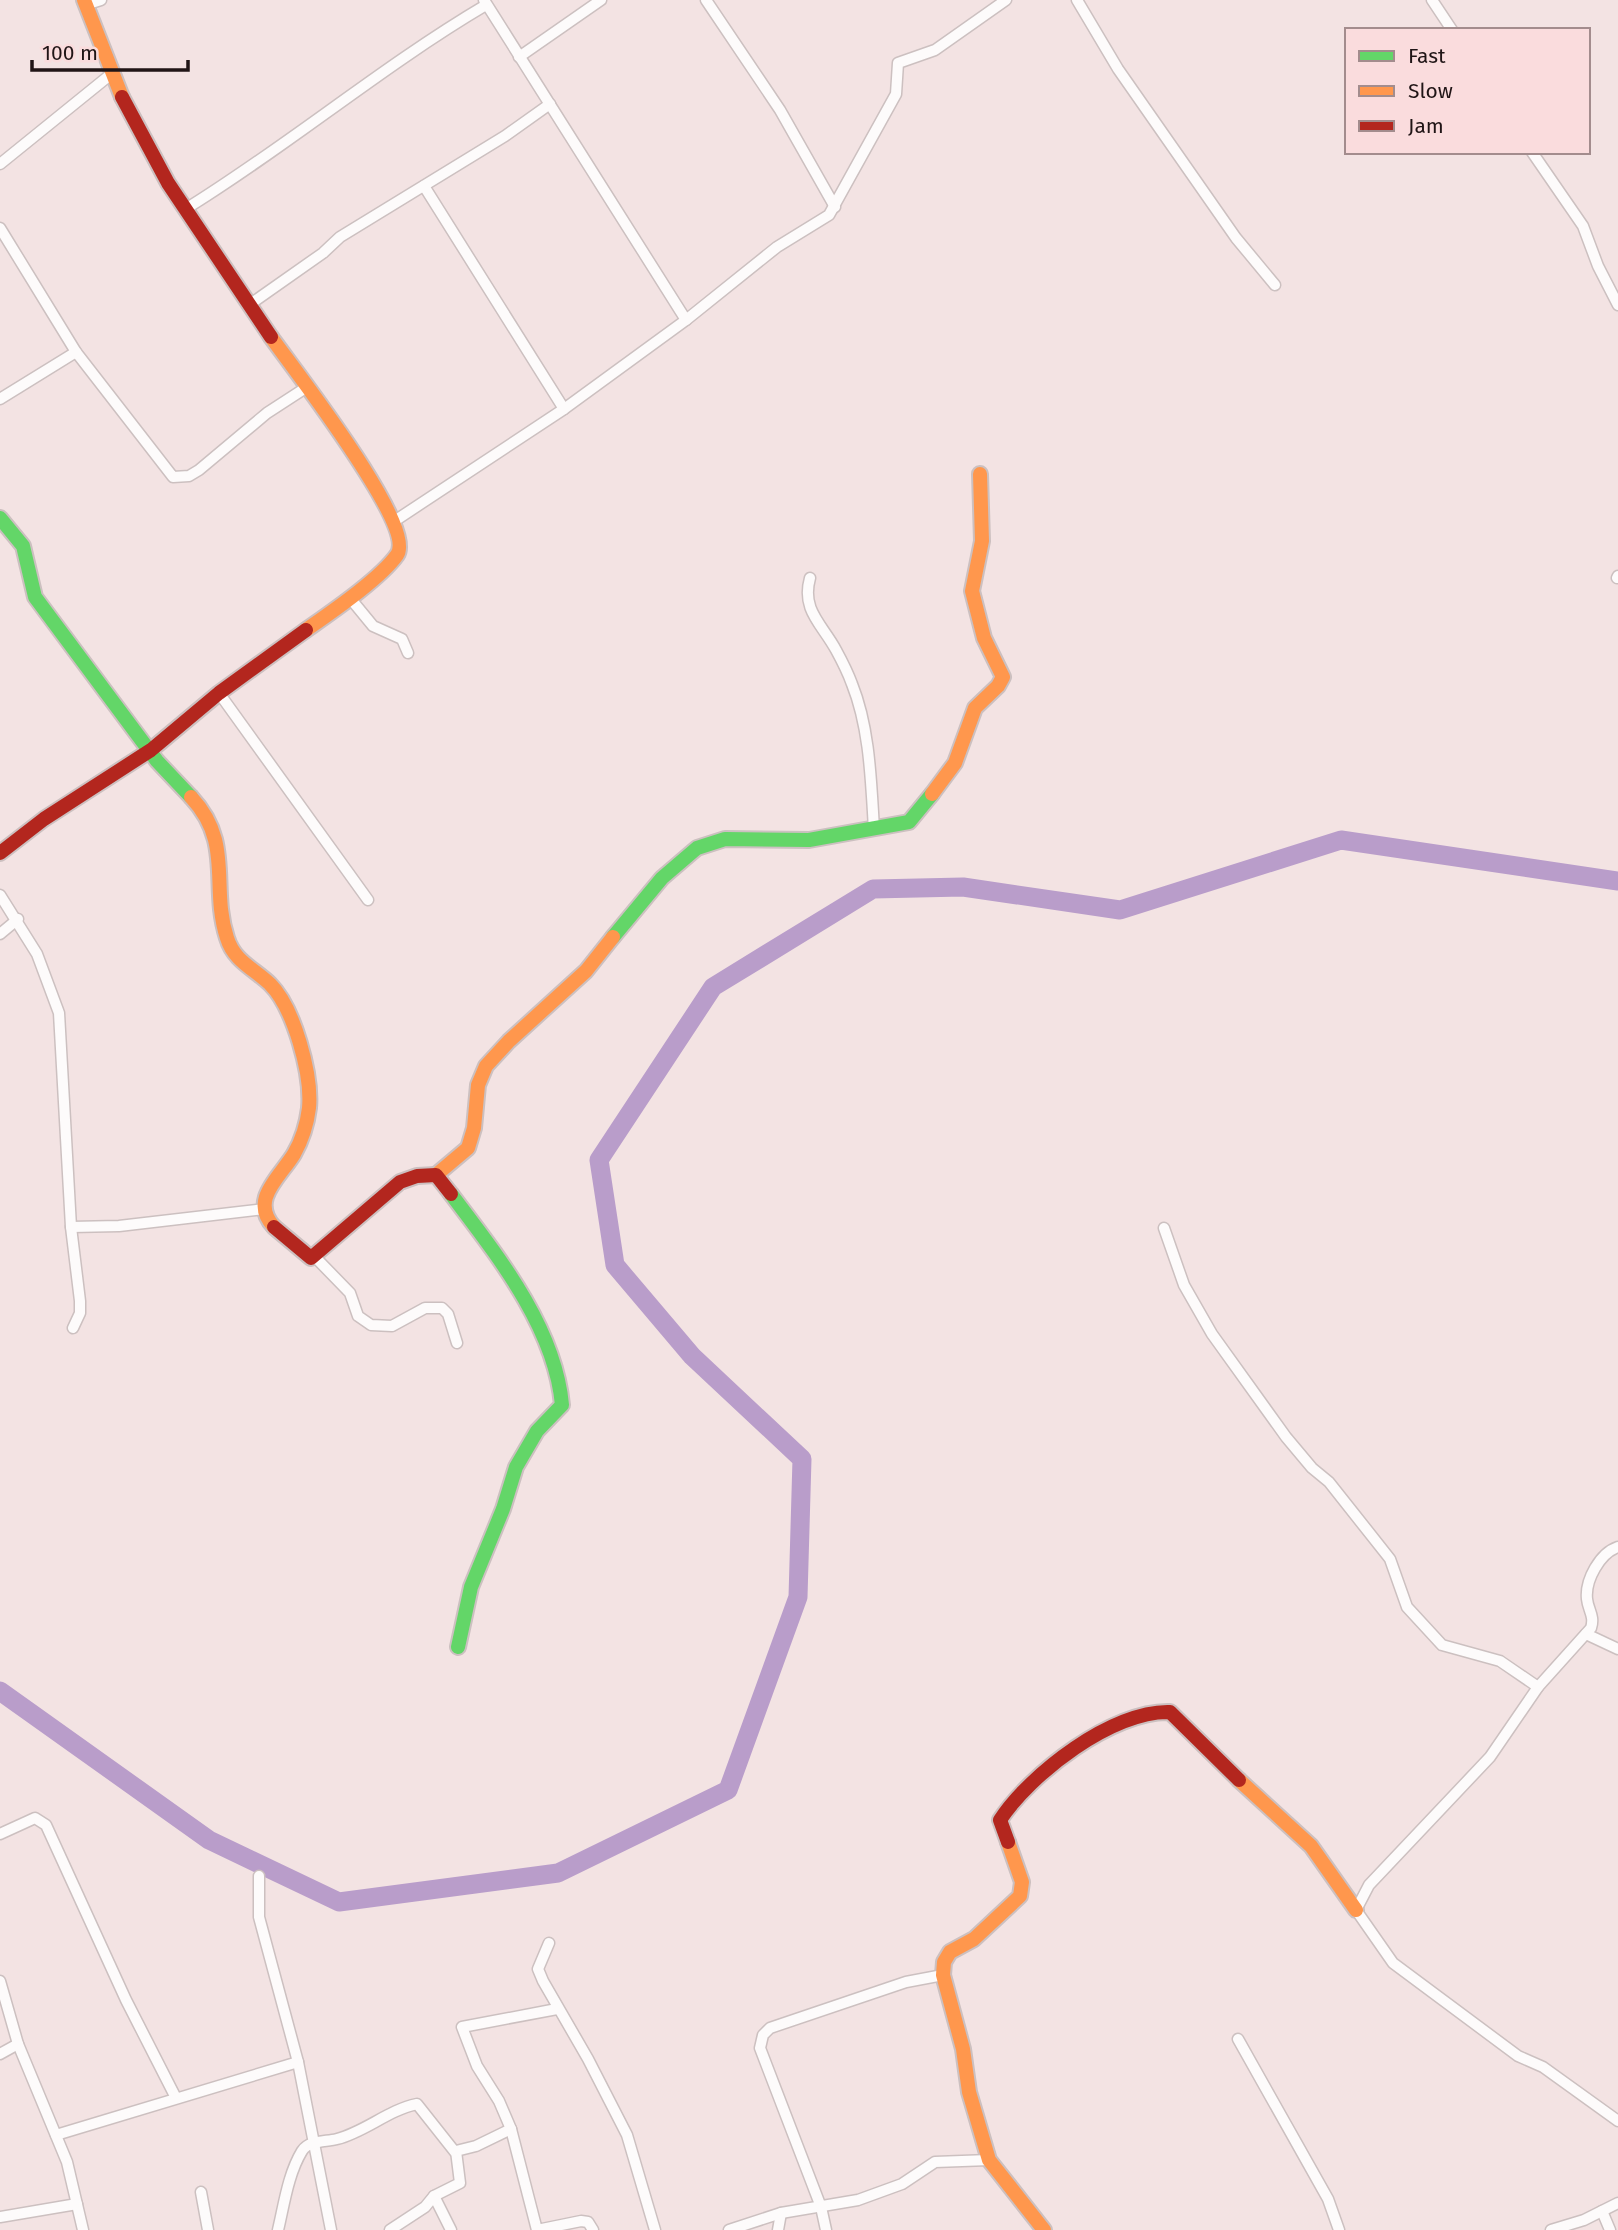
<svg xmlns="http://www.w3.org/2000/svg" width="1618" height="2230" font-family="'Fira Sans',sans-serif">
<rect width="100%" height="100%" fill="#f3e3e3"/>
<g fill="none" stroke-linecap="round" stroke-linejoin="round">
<path stroke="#b99dca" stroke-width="19" d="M0 1691 209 1840 339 1902 558 1873 728 1790 798 1597 802 1459 692 1356 615 1265 599 1160 713 987 873 889 963 887 1120 910 1341 840 1618 881"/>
<g stroke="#ccc0c0" stroke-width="13">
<g id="street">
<path d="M484 0 686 320"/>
<path d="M706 0 780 110 835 207"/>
<path d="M1077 0 1118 69 1236 238 1275 285"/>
<path d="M1432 0 1452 30"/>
<path d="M85 5 101 0"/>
<path d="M519 57 601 0"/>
<path d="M1532 152 1583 226 1598 266 1618 305"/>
<path d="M0 164 110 75"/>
<path d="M424 186 564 409"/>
<path d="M184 210C288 146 381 67 486 5"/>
<path d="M0 228 76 352 173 477 189 476 199 470 267 413 307 387"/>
<path d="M249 305 323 253 340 237 505 136 550 104"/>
<path d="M0 399 76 352"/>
<path d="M393 522 564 409 686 320 777 247 829 215 896 94 898 63 935 50 1006 0"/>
<path d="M810 578C801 610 822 624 836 650 842 661 848 673 852 684 870 729 871 782 874 829"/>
<path d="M1617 578 1618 576"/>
<path d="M350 598 373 626 402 639 408 653"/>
<path d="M219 693 368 900"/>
<path d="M0 895 37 954 59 1013 71 1227 80 1301V1313L73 1328"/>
<path d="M0 934 18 919"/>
<path d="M71 1227 119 1226 264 1209"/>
<path d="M1164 1228 1184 1285 1212 1334 1286 1437 1312 1468 1329 1482 1390 1559 1407 1607 1442 1645 1500 1661 1538 1687"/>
<path d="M315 1257 350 1293 358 1316 371 1325 392 1326 425 1308H442L448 1314 457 1343"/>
<path d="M1618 1547C1600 1553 1585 1580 1587 1599 1588 1610 1595 1616 1591 1628L1538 1687 1490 1757 1369 1885 1356 1910 1393 1963 1518 2056 1543 2067 1618 2121"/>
<path d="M1586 1634 1618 1649"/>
<path d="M0 1834 35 1818 46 1825 126 2000 176 2098"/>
<path d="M259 1876V1917L298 2062 331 2230"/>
<path d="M549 1943 538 1969 543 1981 588 2059 627 2135 655 2230"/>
<path d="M0 1981 18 2044 67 2162 83 2230"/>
<path d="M557 2009 462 2027 477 2066 499 2101 511 2129 537 2230 581 2221 588 2222 593 2230"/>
<path d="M1238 2039 1328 2199 1339 2230"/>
<path d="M0 2054 18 2044"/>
<path d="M56 2135 298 2062"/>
<path d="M201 2192 208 2230"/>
<path d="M434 2196 451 2230"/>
<path d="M1602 2211 1610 2230"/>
<path d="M0 2217 77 2204"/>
<path d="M278 2230C284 2205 288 2174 302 2151 309 2140 325 2142 337 2139 365 2132 388 2110 417 2104L455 2152"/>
<path d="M390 2230 425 2207 434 2196 460 2183 456 2151 476 2146 511 2129"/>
<path d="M729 2230 781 2213 858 2200 902 2184 935 2162 989 2160"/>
<path d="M778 2230 781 2213"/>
<path d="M826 2230 821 2207 760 2048 763 2035 770 2028 906 1982 943 1975"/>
<path d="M1551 2230 1584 2220 1618 2203"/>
</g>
</g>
<g stroke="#ccc0c0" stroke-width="18">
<g id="fast">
<path d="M0 518 23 546 35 597 157 761 191 797"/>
<path d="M613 937 662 878 697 848 725 839 809 840 909 822 932 794"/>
<path d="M451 1194C497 1255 555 1327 562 1405L537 1431 516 1467 503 1509 471 1587 458 1647"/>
</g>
</g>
<g stroke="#ccc0c0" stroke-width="18">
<g id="slow">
<path d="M84 0 122 97"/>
<path d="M271 337C292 367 417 526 397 555 380 579 330 613 306 630"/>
<path d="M932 794 955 763 975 708 998 686 1003 677 984 638 972 591 982 541 980 474"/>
<path d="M191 797C234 843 210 886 227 938 234 961 253 968 270 984 294 1008 312 1074 309 1108 307 1124 302 1140 294 1154 280 1177 249 1200 274 1227"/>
<path d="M436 1175 468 1148 474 1128 478 1085 486 1066 509 1041 586 971 613 937"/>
<path d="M1239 1780 1311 1846 1356 1910"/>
<path d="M1008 1842 1022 1882 1020 1896 974 1939 950 1952 944 1962 943 1975 963 2049 969 2092 989 2160 1044 2230"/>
</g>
</g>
<g stroke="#ccc0c0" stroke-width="18">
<g id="jam">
<path d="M122 97 168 183 271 337"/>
<path d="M0 853 44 819 151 750 219 693 306 630"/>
<path d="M274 1227 311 1258 400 1182 417 1176 436 1175 451 1194"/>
<path d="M1008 1842 1000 1820C1030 1774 1113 1710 1170 1712L1239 1780"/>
</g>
</g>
<use href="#street" stroke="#fdfbfb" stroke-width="10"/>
<use href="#fast" stroke="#63d668" stroke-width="14"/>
<use href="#slow" stroke="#ff974d" stroke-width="14"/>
<use href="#jam" stroke="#b3261e" stroke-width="14"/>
</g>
<rect x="1345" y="28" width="245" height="126" fill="#fadcdd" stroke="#a38c8d" stroke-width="2"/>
<rect x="1359" y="51" width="35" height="10" fill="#63d668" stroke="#a38c8d" stroke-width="2"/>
<text x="1408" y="63" font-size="21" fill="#201516">Fast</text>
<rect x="1359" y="86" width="35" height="10" fill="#ff974d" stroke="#a38c8d" stroke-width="2"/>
<text x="1408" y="98" font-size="21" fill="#201516">Slow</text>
<rect x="1359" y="121" width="35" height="10" fill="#b3261e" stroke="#a38c8d" stroke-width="2"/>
<text x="1408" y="133" font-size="21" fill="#201516">Jam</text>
<path d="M32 60v10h156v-10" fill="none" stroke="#201516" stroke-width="3.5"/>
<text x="42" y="60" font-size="21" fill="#201516" stroke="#fadcdd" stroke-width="5" paint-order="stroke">100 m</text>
</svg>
